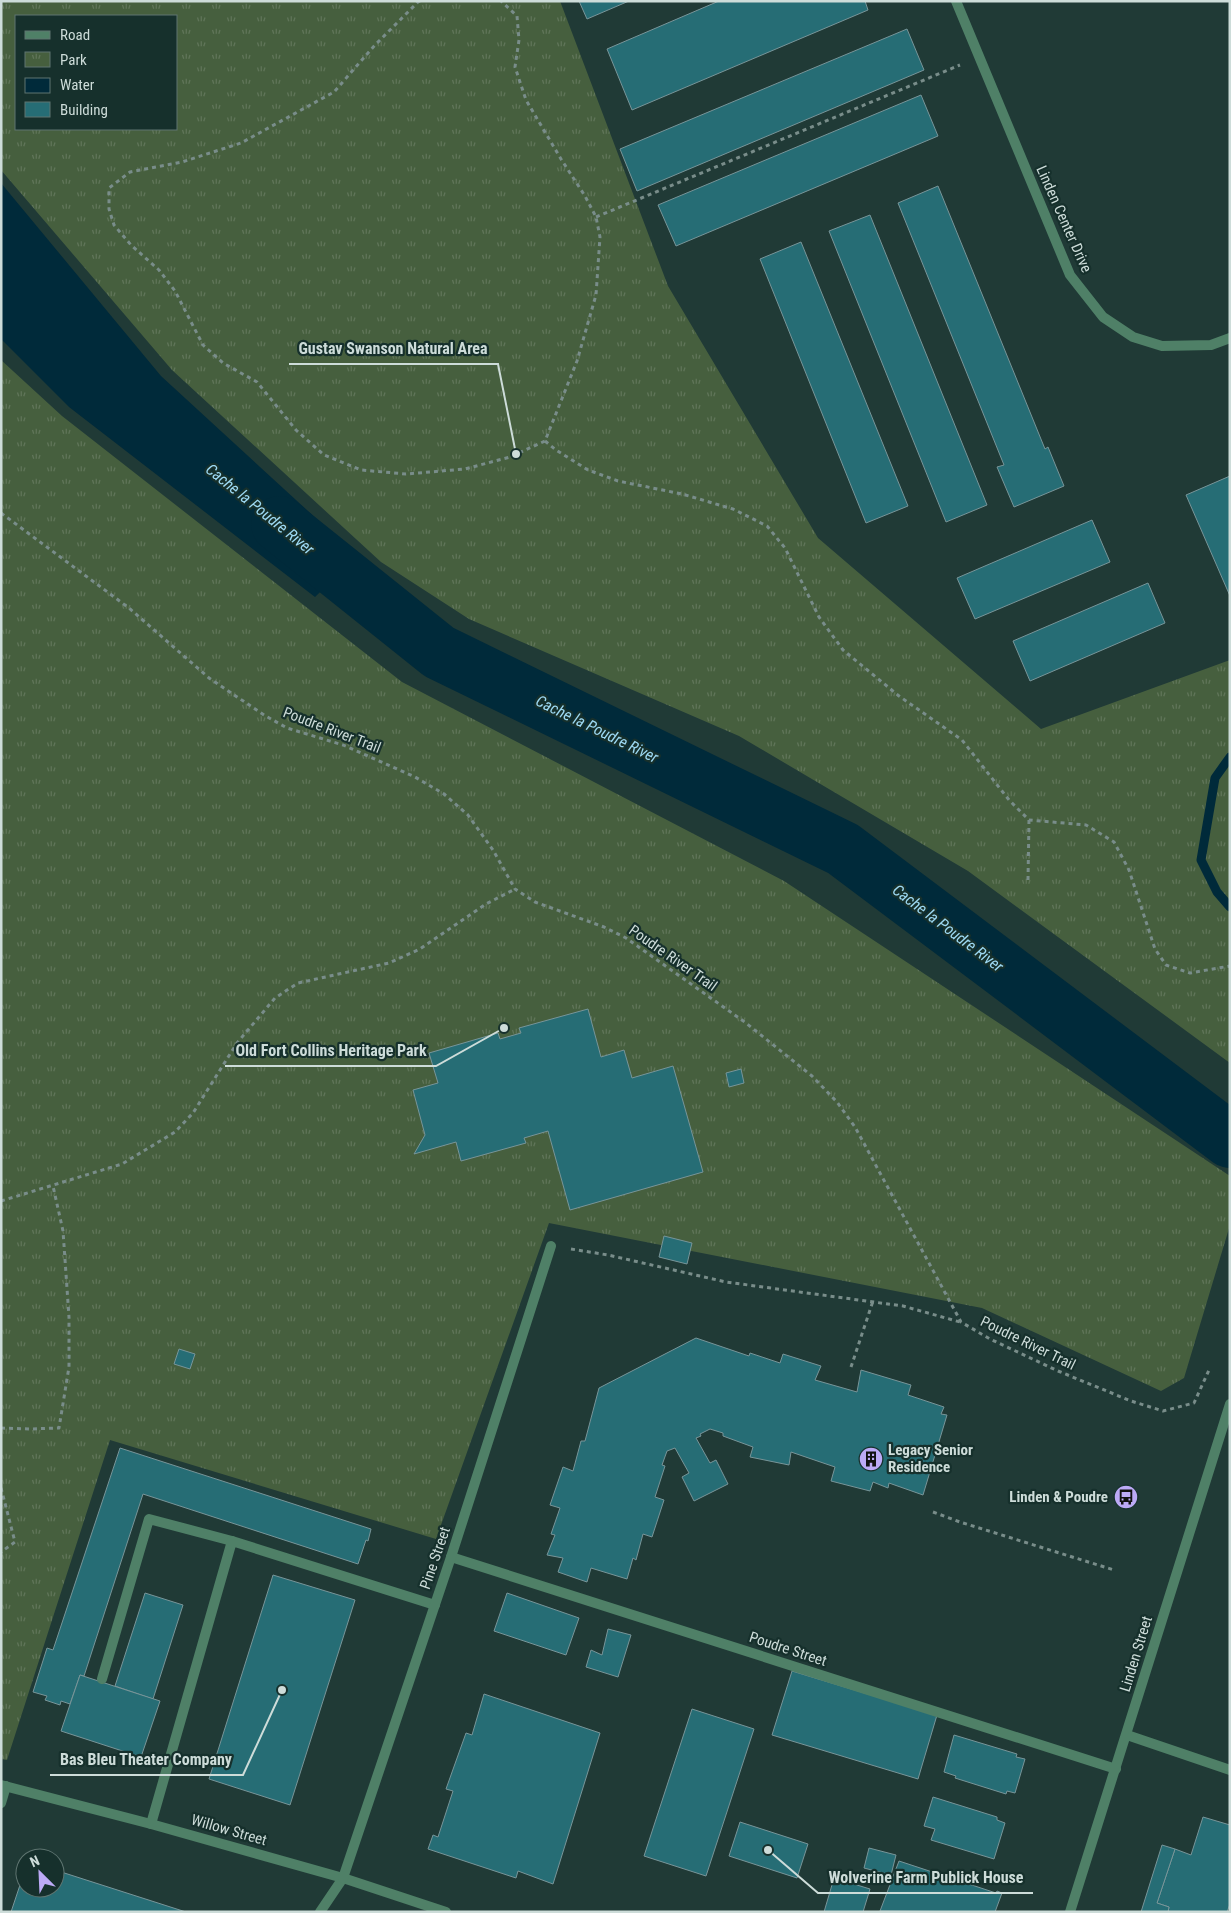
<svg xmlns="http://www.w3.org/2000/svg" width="1231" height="1913" font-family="'Roboto Condensed',sans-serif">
<defs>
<pattern id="park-tufts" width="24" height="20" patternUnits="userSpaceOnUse" patternTransform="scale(1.25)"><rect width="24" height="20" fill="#465f3e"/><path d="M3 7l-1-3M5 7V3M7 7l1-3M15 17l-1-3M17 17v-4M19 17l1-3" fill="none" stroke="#607559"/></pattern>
</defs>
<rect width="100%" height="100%" fill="#203a36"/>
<g fill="url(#park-tufts)" fill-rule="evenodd">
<path d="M1 1H560L668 286 818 538 1041 729 1230 660V1063L968 871 739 736 469 619 381 562 172 370 1 170ZM16 16H176V129H16Z"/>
<path d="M1 360 62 416 402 682 784 881 1230 1176V1225L1184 1378 1161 1391 982 1308 549 1223 436 1539 110 1440 7 1760 1 1759Z"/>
</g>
<path fill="#002a3a" d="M1 183 161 376 357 556 315 597 69 407 1 339Z"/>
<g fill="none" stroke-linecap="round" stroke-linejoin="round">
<g stroke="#002a3a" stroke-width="9">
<path d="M1230 757 1215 778 1201 860 1217 892 1230 907"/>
<path d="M1226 1136 1230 1126"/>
</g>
<path stroke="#002a3a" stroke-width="56" d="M279 524 439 652 843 849 1230 1140"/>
</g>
<g fill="#266d75" stroke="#789599">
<path d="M579 1H629L587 19Z"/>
<path d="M719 1H865L868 10 632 110 607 49Z"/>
<path d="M907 29 924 70 637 191 620 149Z"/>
<path d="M921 95 938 136 676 246 658 205Z"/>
<path d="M938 186 1045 449 1048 447 1064 486 1014 507 997 467 1004 465 898 203Z"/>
<path d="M870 215 987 505 946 522 829 231Z"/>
<path d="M801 242 908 506 866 523 760 259Z"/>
<path d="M1230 476V596L1186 495Z"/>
<path d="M1092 520 1110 562 975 619 957 578Z"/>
<path d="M1148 583 1165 623 1030 681 1013 641Z"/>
<path d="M588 1009 601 1057 624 1050 632 1078 673 1066 703 1172 570 1210 548 1131 524 1138 526 1143 461 1161 456 1142 414 1154 425 1135 413 1090 438 1083 429 1053 498 1033 500 1039 521 1033 519 1028Z"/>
<path d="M741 1069 744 1083 729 1087 726 1073Z"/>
<path d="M664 1236 692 1243 687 1264 659 1257Z"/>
<path d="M696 1338 749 1356 750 1353 780 1363 783 1354 821 1366 815 1380 857 1392 861 1370 911 1385 908 1395 944 1407 941 1414 947 1415 923 1495 889 1483 888 1488 873 1482 870 1491 831 1481 835 1467 791 1452 789 1465 750 1457 753 1447 723 1436V1433L710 1429 700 1434 701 1436 696 1438 710 1463 716 1460 728 1484 694 1501 682 1477 689 1473 675 1448 667 1451 662 1465 665 1466 655 1497 664 1500 652 1537 643 1534 636 1560 633 1558 627 1579 591 1568 587 1582 558 1572 563 1558 547 1555 555 1535 551 1534 560 1508 550 1505 563 1467 573 1471 581 1441H585L599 1388Z"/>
<path d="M179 1349 195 1354 190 1369 174 1364Z"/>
<path d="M120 1448 371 1529 368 1541 366 1540 358 1564 143 1494 84 1676 80 1675 70 1704 61 1701 60 1705 45 1700 47 1696 33 1692 47 1648 53 1650Z"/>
<path d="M273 1575 355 1600 290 1805 209 1779Z"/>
<path d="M145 1593 183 1605 153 1699 115 1686Z"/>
<path d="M507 1593 579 1618 566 1655 494 1631Z"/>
<path d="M608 1629 631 1635 618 1677 586 1667 591 1650 602 1655Z"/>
<path d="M792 1671 937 1715 918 1779 772 1735Z"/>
<path d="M80 1675 160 1701 141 1757 61 1731Z"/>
<path d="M484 1694 600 1733 553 1884 518 1871 516 1878 428 1849 433 1835 438 1837 453 1791 446 1789 466 1733 472 1735Z"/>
<path d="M692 1709 754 1729 706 1876 644 1856Z"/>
<path d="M954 1735 1017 1754 1016 1757 1025 1759 1015 1793 1007 1791 1006 1794 955 1778 956 1776 944 1772Z"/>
<path d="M933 1797 997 1817V1820L1005 1823 994 1859 931 1840 935 1829 924 1826Z"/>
<path d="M1203 1817 1230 1825V1904L1227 1912H1168L1169 1907 1157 1903 1175 1849 1191 1855Z"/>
<path d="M740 1822 808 1844 797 1878 729 1856Z"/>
<path d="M1162 1845 1175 1849 1157 1903 1169 1907 1168 1912H1141Z"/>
<path d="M869 1848 896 1855 891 1875 864 1868Z"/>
<path d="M899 1861 996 1893 997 1891 1002 1893 995 1912 880 1911Z"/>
<path d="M25 1870V1888H55V1870L186 1912H11Z"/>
<path d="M834 1878 870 1889 863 1912H824Z"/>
</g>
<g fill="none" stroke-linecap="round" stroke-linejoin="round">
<g stroke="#798d8a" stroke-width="3" stroke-dasharray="4 4" stroke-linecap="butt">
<path d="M420 1 418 2 375 45 334 92 241 143 182 162 130 172 109 188V209L114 225 131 245 159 270 175 291 203 345 223 363 257 382 296 430 324 455 361 470 406 474 465 469 510 457 545 441 577 361 596 295 600 237 596 217 585 196 561 159 526 100 515 67 519 40 517 16 501 1"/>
<path d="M596 217 960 65"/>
<path d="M545 441 556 450 588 470 618 481 682 494 733 509 767 526 785 548 819 617 843 650 899 696 962 740 1009 800 1029 820 1086 825 1114 842 1129 870 1155 949 1166 965 1190 973 1230 966"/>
<path d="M1 513 129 608 209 678 264 715 287 728 343 745 415 777 444 794 468 815 493 850 515 889 535 902 604 927 626 938 746 1023 812 1076 837 1102 855 1127 961 1322 990 1339 1058 1371 1131 1401 1163 1411 1194 1403 1209 1370"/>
<path d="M1028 880 1029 820"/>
<path d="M1 1201 122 1164 175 1132 193 1113 237 1043 275 998 298 983 389 963 420 949 486 904 515 889"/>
<path d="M571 1249 608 1255 726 1282 903 1306 960 1322"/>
<path d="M851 1367 873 1301"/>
<path d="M1 1428 30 1429 59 1428 69 1367V1317L63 1231 53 1186"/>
<path d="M1 1488 15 1542 1 1552"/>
<path d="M933 1512 960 1522 1114 1570"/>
</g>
<g stroke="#4f8067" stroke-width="10">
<path d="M102 1679 149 1519 232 1541"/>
<path d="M1127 1735 1230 1770"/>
<path d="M1 1803 6 1786"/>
<path d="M151 1824 232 1541 435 1605"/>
<path d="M320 1912 343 1878"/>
</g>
<g stroke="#4f8067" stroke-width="10">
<path d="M956 1 1070 275 1103 317 1133 337 1162 346 1211 345 1230 338"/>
<path d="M451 1557 1116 1769"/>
<path d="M1 1785 151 1824 343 1878 446 1912"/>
<path d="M343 1878 451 1557 551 1246"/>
<path d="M1070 1912 1230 1404"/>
</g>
</g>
<defs>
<g id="building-disc" transform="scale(1.25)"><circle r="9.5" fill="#bcaaf6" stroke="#16302c"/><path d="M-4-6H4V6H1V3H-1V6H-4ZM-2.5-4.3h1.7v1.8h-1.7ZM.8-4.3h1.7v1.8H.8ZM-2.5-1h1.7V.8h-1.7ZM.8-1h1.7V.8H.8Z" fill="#111"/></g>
<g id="bus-disc" transform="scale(1.25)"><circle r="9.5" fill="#bcaaf6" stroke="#16302c"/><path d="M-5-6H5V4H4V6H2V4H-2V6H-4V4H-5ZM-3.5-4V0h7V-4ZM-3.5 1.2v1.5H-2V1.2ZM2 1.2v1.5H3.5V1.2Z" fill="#111"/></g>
</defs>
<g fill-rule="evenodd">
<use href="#building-disc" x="871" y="1459"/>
<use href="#bus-disc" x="1126" y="1497"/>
</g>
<g text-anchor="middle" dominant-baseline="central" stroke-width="4.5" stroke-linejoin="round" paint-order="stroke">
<g font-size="15" fill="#cddcd9" stroke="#16302c">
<text transform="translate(1064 219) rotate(66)">Linden Center Drive</text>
<text transform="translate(332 730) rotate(21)">Poudre River Trail</text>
<text transform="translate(673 958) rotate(35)">Poudre River Trail</text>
<text transform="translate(1028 1343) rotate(26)">Poudre River Trail</text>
<text transform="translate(435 1558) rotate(-71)">Pine Street</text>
<text transform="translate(788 1649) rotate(18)">Poudre Street</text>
<text transform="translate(1136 1654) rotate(-73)">Linden Street</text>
<text transform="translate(229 1830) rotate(16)">Willow Street</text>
</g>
<g font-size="15" font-weight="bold" fill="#cddcd9" stroke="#16302c" text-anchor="start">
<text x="888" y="1450">Legacy Senior<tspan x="888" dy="17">Residence</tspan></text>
<text x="1108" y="1497" text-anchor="end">Linden &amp; Poudre</text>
</g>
<g font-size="16" font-style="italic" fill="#9dd9f3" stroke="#16302c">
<text transform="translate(260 509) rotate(39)">Cache la Poudre River</text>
<text transform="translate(597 729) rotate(26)">Cache la Poudre River</text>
<text transform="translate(948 928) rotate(37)">Cache la Poudre River</text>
</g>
</g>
<path fill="none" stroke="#cddcd9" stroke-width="2" d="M516 454L498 364H289M504 1028L436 1066H225M282 1690L243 1775H50M768 1850L818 1893H1033"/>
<g fill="#cddcd9" stroke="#16302c" stroke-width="2">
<circle cx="516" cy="454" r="5"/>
<circle cx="504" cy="1028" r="5"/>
<circle cx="282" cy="1690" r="5"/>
<circle cx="768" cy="1850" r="5"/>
</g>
<g font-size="16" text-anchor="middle" font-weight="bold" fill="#cddcd9" stroke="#16302c" stroke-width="4.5" stroke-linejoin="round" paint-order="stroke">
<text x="393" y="354">Gustav Swanson Natural Area</text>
<text x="331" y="1056">Old Fort Collins Heritage Park</text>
<text x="146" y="1765">Bas Bleu Theater Company</text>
<text x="926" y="1883">Wolverine Farm Publick House</text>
</g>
<rect width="1231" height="1913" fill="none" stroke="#cddcd9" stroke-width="5"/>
<rect x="15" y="15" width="162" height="115" fill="#16302c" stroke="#5f7571"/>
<rect x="25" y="31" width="25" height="8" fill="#4f8067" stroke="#5f7571"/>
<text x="60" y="40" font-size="15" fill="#cddcd9">Road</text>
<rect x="25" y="52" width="25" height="15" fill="url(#park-tufts)" stroke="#5f7571"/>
<text x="60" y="65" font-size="15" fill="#cddcd9">Park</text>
<rect x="25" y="78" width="25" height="15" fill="#002a3a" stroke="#5f7571"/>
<text x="60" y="90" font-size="15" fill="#cddcd9">Water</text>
<rect x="25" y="102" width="25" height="15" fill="#266d75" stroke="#5f7571"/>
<text x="60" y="115" font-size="15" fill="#cddcd9">Building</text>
<g transform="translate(40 1873) rotate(336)"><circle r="24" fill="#16302c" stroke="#5f7571"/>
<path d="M0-4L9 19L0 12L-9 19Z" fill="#bcaaf6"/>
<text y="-8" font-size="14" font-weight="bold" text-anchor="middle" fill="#cddcd9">N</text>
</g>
</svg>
